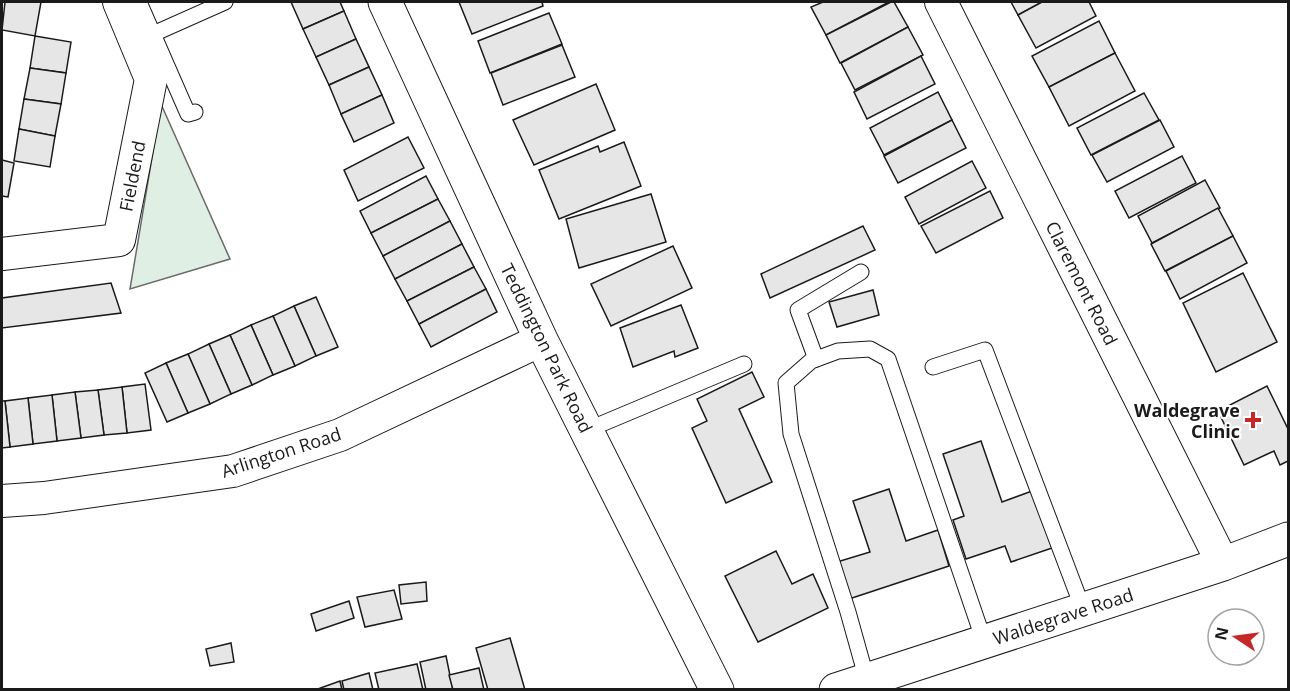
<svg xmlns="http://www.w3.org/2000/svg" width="1290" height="691" font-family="'Open Sans',sans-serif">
<rect width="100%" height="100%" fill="#fff"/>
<path fill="#e0efe3" stroke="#6a6a6a" stroke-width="1.5" d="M161 104 230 259 130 289Z"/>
<g fill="#e6e6e6" stroke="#1a1a1a" stroke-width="1.5">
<path d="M5 2H41L35 36 2 30Z"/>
<path d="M291 2H340L344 11 303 29Z"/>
<path d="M459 2H542L543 6 472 34Z"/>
<path d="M823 2H889L826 35 811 7Z"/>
<path d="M891 2H894L908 27 840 63 826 35Z"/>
<path d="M1011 2H1042L1018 15Z"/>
<path d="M1042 2H1089L1096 16 1036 48 1018 15Z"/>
<path d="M344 11 356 39 316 57 303 29Z"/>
<path d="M549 13 562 44 490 73 478 41Z"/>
<path d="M1099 21 1115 53 1049 87 1032 56Z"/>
<path d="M908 27 923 55 855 90 841 63Z"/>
<path d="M35 36 71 42 66 73 30 68Z"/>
<path d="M356 39 369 67 329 85 316 57Z"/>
<path d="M562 45 575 77 503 105 491 73Z"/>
<path d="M1115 53 1135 91 1069 126 1049 87Z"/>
<path d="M921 56 935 84 867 119 854 92Z"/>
<path d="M369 67 382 95 341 114 329 85Z"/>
<path d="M30 68 66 73 61 104 24 99Z"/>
<path d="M596 84 615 130 534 165 513 120Z"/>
<path d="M938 92 952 120 884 155 870 128Z"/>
<path d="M1144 93 1159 120 1091 155 1077 128Z"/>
<path d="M382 95 394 123 354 142 341 114Z"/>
<path d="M24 99 61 104 55 136 19 129Z"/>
<path d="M952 120 966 148 898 183 884 156Z"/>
<path d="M1160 120 1174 147 1107 182 1092 155Z"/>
<path d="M19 129 55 136 50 167 14 161Z"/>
<path d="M408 137 424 168 358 201 344 170Z"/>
<path d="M624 142 641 186 559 219 539 170 598 146 600 152Z"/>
<path d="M1182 156 1196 183 1129 218 1115 191Z"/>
<path d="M2 160 14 163 8 197 2 196Z"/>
<path d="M972 161 986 188 919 224 905 197Z"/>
<path d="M426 176 438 199 371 233 360 211Z"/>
<path d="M1205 180 1220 208 1152 243 1138 216Z"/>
<path d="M990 191 1003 218 936 253 921 226Z"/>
<path d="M651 194 666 242 579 268 566 219Z"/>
<path d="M438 199 450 221 383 256 371 233Z"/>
<path d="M1218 208 1233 236 1165 271 1151 244Z"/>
<path d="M450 221 462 244 395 279 383 256Z"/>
<path d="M863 226 875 250 770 298 761 274Z"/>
<path d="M1233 236 1247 263 1180 299 1166 271Z"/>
<path d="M462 244 474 267 407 301 395 279Z"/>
<path d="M673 246 692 288 611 326 591 284Z"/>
<path d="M474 267 486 289 419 324 407 301Z"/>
<path d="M1243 273 1277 342 1216 372 1183 303Z"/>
<path d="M111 283 121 313 2 328V298Z"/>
<path d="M486 289 497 312 431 347 419 324Z"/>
<path d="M873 290 879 315 837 327 829 302Z"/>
<path d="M316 297 338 347 316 356 294 306Z"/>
<path d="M681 305 698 348 675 357 674 351 633 367 620 328Z"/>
<path d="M294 306 316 356 295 366 273 316Z"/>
<path d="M273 316 295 366 273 375 251 325Z"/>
<path d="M251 325 273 375 252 385 230 335Z"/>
<path d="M230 335 252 385 231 394 209 344Z"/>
<path d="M209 344 231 394 210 404 188 354Z"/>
<path d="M188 354 210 404 188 413 166 363Z"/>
<path d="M166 363 188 413 167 422 145 373Z"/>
<path d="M752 372 764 397 739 409 772 482 726 503 692 428 707 421 697 399Z"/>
<path d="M145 384 151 430 127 433 122 387Z"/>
<path d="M1267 386 1288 429V461L1280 465 1274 451 1244 465 1218 411Z"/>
<path d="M122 387 127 433 104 435 98 390Z"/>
<path d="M98 390 104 435 81 438 75 392Z"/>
<path d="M75 392 81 438 57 441 52 395Z"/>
<path d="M52 395 57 441 33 444 28 398Z"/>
<path d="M28 398 33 444 10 447 5 401Z"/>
<path d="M2 401H5L10 447 2 448Z"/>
<path d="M981 441 1002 502 1032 491 1052 548 1011 562 1005 546 966 559 953 520 964 516 943 454Z"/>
<path d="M889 489 906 541 938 530 949 566 849 599 837 562 870 552 853 501Z"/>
<path d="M776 551 792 584 813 574 828 608 758 642 725 576Z"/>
<path d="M426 582 427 601 401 604 399 585Z"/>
<path d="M394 590 402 619 365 627 357 597Z"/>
<path d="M349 601 354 618 316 631 311 614Z"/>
<path d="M510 638 525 690H488L476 648Z"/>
<path d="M231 643 234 662 210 666 206 649Z"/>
<path d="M446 656 453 690H426L420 662Z"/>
<path d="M417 664 423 690H379L375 673Z"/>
<path d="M479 668 484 690H453L449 675Z"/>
<path d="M369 673 373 690H344L342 681Z"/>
<path d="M340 681 342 690H315Z"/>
</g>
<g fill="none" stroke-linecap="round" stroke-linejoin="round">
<g stroke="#1a1a1a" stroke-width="17">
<g id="lane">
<path d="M139 2 188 114 195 112"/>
<path d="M153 34 225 2"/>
<path d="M816 359 798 310 861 272"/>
<path d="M933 367 985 350 1083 609"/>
<path d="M587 430 744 364"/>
<path d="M867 680 848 612 791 434 786 383 811 361 838 351 870 349 888 359 984 641"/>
</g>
</g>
<g stroke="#1a1a1a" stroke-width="34">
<g id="street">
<path d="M941 2 1223 564"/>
<path d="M2 254 119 240 151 79 119 2"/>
<path d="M2 501 44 498 233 471 340 435 541 340"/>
</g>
</g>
<g stroke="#1a1a1a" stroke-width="35">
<path id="secondary" d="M385 2 541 340 717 690"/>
</g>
<g stroke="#1a1a1a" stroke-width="35">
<path id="primary" d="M836 690 1223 564 1288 539"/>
</g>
<use href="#lane" stroke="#fff" stroke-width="15"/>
<use href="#street" stroke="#fff" stroke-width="32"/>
<use href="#secondary" stroke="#fff" stroke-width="33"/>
<use href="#primary" stroke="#fff" stroke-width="33"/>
</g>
<path fill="#c62828" stroke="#fff" stroke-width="2" d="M1250 411h6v6h6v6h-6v6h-6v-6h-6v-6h6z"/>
<g text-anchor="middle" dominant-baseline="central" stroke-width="4.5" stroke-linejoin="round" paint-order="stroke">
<g font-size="18" fill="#1a1a1a" stroke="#fff">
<text transform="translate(132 176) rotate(-79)">Fieldend</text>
<text transform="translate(1082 283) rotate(63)">Claremont Road</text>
<text transform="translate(547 348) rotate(64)">Teddington Park Road</text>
<text transform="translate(281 452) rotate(-18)">Arlington Road</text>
<text transform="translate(1063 616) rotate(-18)">Waldegrave Road</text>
</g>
<g font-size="18" font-weight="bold" fill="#1a1a1a" stroke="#fff" text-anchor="end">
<text x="1240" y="410">Waldegrave<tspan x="1240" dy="21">Clinic</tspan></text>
</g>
</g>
<rect width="1290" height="691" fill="none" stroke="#1a1a1a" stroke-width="6"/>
<g transform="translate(1236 637) rotate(283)"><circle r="28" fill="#ffffff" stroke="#a3a3a3" stroke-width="1.5"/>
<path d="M0-4.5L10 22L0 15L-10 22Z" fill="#c62828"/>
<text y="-9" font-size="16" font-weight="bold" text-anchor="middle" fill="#1a1a1a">N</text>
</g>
</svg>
